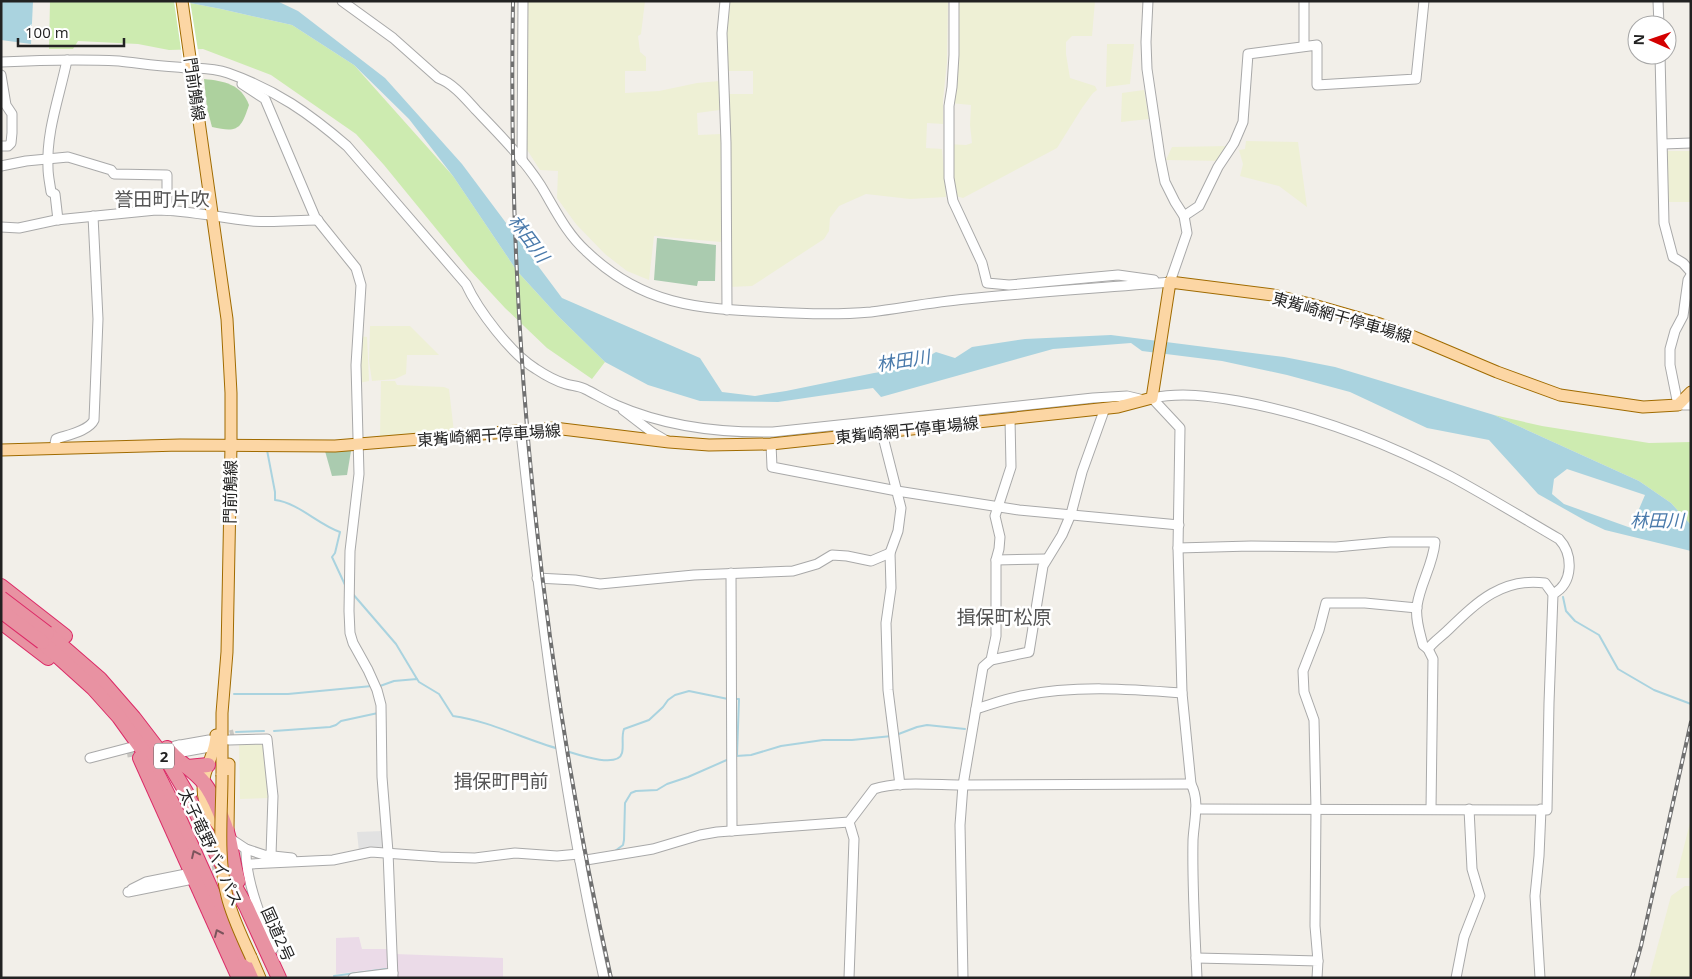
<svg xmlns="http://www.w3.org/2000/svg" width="1692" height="979" font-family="'Open Sans','Noto Sans JP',sans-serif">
<rect width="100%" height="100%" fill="#f2efe9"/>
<g fill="#ebdbe8">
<path d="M359 937 362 949H387L388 968 336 974V938Z"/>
<path d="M395 954 503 958V978H398Z"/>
</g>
<g fill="#eef0d5">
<path d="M524 1H645L641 34 638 36 640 52 646 57V71H625V93L659 91 697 83 720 81V110L697 113 698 135 721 134V242L654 236 649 280 627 271 605 254 576 224 557 198 558 171 540 170 524 145Z"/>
<path d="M724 1H948L947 62 943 100V124L927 123 926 148 942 149 946 197 910 199 866 194 839 206 830 218 829 231 824 239 752 286 729 287 725 94H753V71H725Z"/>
<path d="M955 1H1095L1092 36H1072L1066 42V54L1070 78 1095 86 1097 90 1093 93 1082 108 1057 148 963 198 952 195 948 144 966 145 972 143 970 125 971 105 950 103Z"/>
<path d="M1107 44H1134L1130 84 1106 87Z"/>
<path d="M1144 90 1149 119 1121 122 1122 93Z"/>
<path d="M1246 141 1298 142 1307 207 1279 186 1240 176 1243 164 1239 150 1245 149Z"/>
<path d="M1229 146 1221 161 1166 160 1172 147Z"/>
<path d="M1665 151H1691V205L1690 202H1665Z"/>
<path d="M370 326H410L439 355H407L406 374 395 379 372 381 369 361Z"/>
<path d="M359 336 367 337 369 381 359 383Z"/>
<path d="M381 381H395L397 385 444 387 449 389 454 432 380 437Z"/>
<path d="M239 743H263L264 745 269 798 240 799Z"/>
<path d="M1691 819V878H1676Z"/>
<path d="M1685 886H1691V978H1649L1671 896Z"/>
</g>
<g fill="#cdebb0">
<path d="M50 1H180L221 9 292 25 354 65 453 176 517 271 558 316 605 362 592 379 547 348 505 308 469 269 384 165 356 134 271 75 203 49 169 50 138 44 78 41 73 49H49Z"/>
<path d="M1494 415 1542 426 1649 443 1691 442V525L1671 503 1639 481Z"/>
</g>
<path fill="#add19e" d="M204 79C224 81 241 84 249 105 241 129 238 133 212 127L207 108Z"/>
<g fill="#aacbaf">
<path d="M657 238 716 245 715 281H698L697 286 654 280Z"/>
<path d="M325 451H351L347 475 332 476Z"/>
</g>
<path fill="#e2e2e2" d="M383 831 384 850 359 852 357 832Z"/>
<g fill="#aad3df" fill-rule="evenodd">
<path d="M1 1H33L31 44 1 40Z"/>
<path d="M180 1H277L298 11 385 78 462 164 562 298 700 358 722 392 755 396 786 391 874 373 908 368 936 352 955 358 972 347 1025 339 1111 335 1284 357 1335 367 1494 415 1639 481 1671 503 1691 525V551L1605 530 1586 521 1538 494 1489 440 1427 428 1350 392 1287 375 1222 361 1142 351 1131 343 1053 349 881 397 873 388 778 402 700 401 648 385 605 362 558 316 517 271 453 176 409 119 354 65 292 25 221 9ZM1567 469 1645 495 1631 528 1564 504 1552 494 1554 479Z"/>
</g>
<path fill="#fff" d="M174 1H190L200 63H183Z"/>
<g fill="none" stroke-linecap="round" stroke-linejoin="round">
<g stroke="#aad3df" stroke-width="2">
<path d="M267 450 275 492V500C299 503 317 524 340 532L335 553 332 557 346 587"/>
<path d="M352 593 396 644 417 679"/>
<path d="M1563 597 1566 611 1575 621 1599 635 1618 669 1654 690 1691 704"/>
<path d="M380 686 394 681 417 679 419 682 439 694 453 716C490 721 523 739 559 749"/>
<path d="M234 694H288L372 686"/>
<path d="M735 699H739L737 755"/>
<path d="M274 731 330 727 336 725 341 721 378 713"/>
<path d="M236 732 264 731"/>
<path d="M896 735 917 727 927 725 965 729"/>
<path d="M566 751C576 754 618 769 622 753 624 745 621 737 624 729L649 720 663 707 668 700 675 695 689 691 728 699"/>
<path d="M736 756 751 755 781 746 823 740H852L892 736"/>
<path d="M615 851 623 845 624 840 625 803 631 793 636 791 657 790 667 784 688 777 729 759"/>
<path d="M334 976 386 969"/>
</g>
<g stroke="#c8c6c1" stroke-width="9" stroke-dasharray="9 4.5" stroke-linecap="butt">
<path d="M217 738 234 734"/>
<path d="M127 753 147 750"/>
<path d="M199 872 228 868"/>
</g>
<g stroke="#a9a9a9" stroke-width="11">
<g id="minor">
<path d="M342 1 393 38 438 78C453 83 466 99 476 110 499 134 523 158 541 186 555 209 566 233 586 251 642 305 697 309 771 312 804 314 838 315 871 312 902 308 934 302 966 299 1034 292 1102 288 1170 282"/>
<path d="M725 1 722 33 726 143 727 310"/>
<path d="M954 1V55L952 87 949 106V178L953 201 982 263 987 283 1009 285 1118 275 1154 280"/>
<path d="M1148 1 1146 42 1147 69 1160 157 1165 182 1175 202 1184 216 1187 233 1170 282"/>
<path d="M1658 1 1659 25"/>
<path d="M1304 46V1"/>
<path d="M1660 55 1664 223 1673 257 1683 263 1691 272"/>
<path d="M1 62C41 60 80 59 119 61 138 63 157 66 176 67 194 69 211 67 228 73 276 90 309 113 347 146L466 284C478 310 511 354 536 369 545 375 556 381 566 384 573 386 579 386 585 389 595 394 605 400 616 405 664 426 720 433 773 432L1093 398 1127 396 1144 400"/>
<path d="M1 75 6 105 12 114V133L11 143 8 146H1"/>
<path d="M242 84 265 99 315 217 356 268 361 285 356 365 359 474 350 551 349 611 350 633 353 643 368 670 377 690 381 705 382 777 388 852 393 978"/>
<path d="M1663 144 1691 143"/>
<path d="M522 161 523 1"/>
<path d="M1 166 26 161 68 157 111 170 114 174 167 175V210"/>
<path d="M1184 216 1199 206 1218 167 1234 143 1243 122 1248 54 1317 45V85L1416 79 1424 1"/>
<path d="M58 220 55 194 51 192C50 184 48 176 48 168 46 131 60 95 67 60"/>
<path d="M1 227 19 228 56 220 156 210C188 210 220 218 252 221 274 223 296 220 318 220"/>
<path d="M1691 275 1688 280 1683 316 1675 331 1670 349V365L1678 405H1691"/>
<path d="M623 410 653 433 665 440"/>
<path d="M521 432C541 615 563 798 604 978"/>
<path d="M882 433 901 508 898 531 890 553 891 588 886 623 888 690 900 785"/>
<path d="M771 444 772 467 897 491 1019 510 1179 525"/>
<path d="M54 448 56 439C67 435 89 431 94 420L98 319 93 216"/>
<path d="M1178 548 1251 546 1336 547 1390 542H1435C1433 565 1420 584 1417 606 1415 619 1420 633 1423 645L1428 649 1433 659 1431 809"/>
<path d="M996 560 1046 559"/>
<path d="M731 573 732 831"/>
<path d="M537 578 575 580 600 584 694 575 793 571 817 564 832 555 847 556 871 561 890 553"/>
<path d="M991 660 1029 652 1043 566 1062 535 1071 514 1082 472 1105 408"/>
<path d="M976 709C991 704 1006 699 1021 696 1074 685 1129 689 1182 693"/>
<path d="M229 740 267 739 273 796 271 855"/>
<path d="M179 745 182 752 215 746"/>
<path d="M175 746 209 740"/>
<path d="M90 758 132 747"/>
<path d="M1196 809 1547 810 1549 703 1553 594 1545 583C1502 577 1476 603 1448 630 1441 637 1434 641 1428 649"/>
<path d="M849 822 854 839 849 978"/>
<path d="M228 837 246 849 264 855 292 858"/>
<path d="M246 849C245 880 262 920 273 949"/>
<path d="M580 861 653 849 700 835 717 832 849 822 874 789C896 781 937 785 961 785 1038 784 1114 785 1191 784"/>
<path d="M251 864 333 860 371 852 440 857 475 858 515 853 557 856 579 854"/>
<path d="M132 889 146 882 186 874"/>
<path d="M128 892 198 878"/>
<path d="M1196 958 1318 961 1317 978"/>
<path d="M1318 961 1315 926 1316 809 1314 720 1304 692 1303 671 1319 630 1326 603H1365L1417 608"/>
<path d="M353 978 393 973"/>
<path d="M963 978 960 825 963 785 983 667 991 660 996 636V560L999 549 1000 537 995 516 1011 467 1010 419"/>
<path d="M1197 978C1195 932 1192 886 1193 840 1194 821 1200 801 1191 784L1182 693 1178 548 1180 428 1152 398C1181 392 1209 396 1238 401 1311 414 1385 442 1450 476 1487 496 1523 518 1559 539 1573 554 1574 583 1553 594"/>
<path d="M1456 978 1464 937 1480 896 1472 869 1469 809"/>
<path d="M1540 978 1535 896 1539 856 1541 809"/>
</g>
</g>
<g stroke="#a06b00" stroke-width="13">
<g id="major">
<path d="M182 1 227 319 231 393V445L227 652 222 713V775"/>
<path d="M1 450 180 445 335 446 554 428 669 442 709 445 771 444 1118 407 1152 398 1170 282 1273 295 1310 304 1380 324 1414 337 1497 372 1560 395 1643 407 1678 405 1691 392"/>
<path d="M216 735C216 747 211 756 207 768 197 795 207 816 226 834"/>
<path d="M228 830 229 764"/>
<path d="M251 957 260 978"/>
</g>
</g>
<g stroke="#dc2a67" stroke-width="16">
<g id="highway">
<path d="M1 586 65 636"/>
<path d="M1 622 48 658"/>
<path d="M47 633 100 679 134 718 170 765 186 792 218 857 246 906 279 978"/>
<path d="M42 642 93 688 119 717 152 763 175 809 251 978"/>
<path d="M167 748C177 762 193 769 204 783 214 796 225 823 229 839 232 853 234 868 238 881"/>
<path d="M140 758 239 978"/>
<path d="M188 767 208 765"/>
</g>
</g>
<use href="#minor" stroke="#fff" stroke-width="9"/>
<use href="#major" stroke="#fcd6a4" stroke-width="11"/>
<use href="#highway" stroke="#e892a2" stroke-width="14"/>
<g stroke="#707070" stroke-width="4">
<g id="rail">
<path d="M513 1C507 329 540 658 611 978"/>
<path d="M1632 978 1641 946 1691 722"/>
</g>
</g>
<use href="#rail" stroke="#fff" stroke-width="2" stroke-dasharray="5.5" stroke-linecap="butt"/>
<g stroke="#a06b00" stroke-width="13" stroke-linecap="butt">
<path id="major-bridge" d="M222 775C222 815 217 857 227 896 232 917 242 937 251 957"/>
</g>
<g stroke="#dc2a67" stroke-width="16" stroke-linecap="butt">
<g id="highway-bridge">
<path d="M1 598 47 633"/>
<path d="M1 611 42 642"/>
</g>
</g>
<use href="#major-bridge" stroke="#fcd6a4" stroke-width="11"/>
<use href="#highway-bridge" stroke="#e892a2" stroke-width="14"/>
</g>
<defs><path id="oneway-chevron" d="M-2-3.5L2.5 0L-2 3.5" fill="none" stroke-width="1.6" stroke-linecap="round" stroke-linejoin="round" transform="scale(1.25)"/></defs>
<g stroke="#7b545c">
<use href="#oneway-chevron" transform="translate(195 854) rotate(-115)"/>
<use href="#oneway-chevron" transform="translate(218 933) rotate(-114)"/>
</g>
<g text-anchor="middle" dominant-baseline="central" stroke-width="5" stroke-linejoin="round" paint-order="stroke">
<rect fill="#fff" stroke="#646464" stroke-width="1" x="154" y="743.5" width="20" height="25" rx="4"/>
<g font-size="15" font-weight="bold" fill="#222">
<text x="164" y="756">2</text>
</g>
<g font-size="16" fill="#222" stroke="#fff">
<text transform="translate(195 89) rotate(82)">門前鵤線</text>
<text transform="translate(1342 317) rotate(16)">東觜崎網干停車場線</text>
<text transform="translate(907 430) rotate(-6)">東觜崎網干停車場線</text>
<text transform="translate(489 435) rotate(-4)">東觜崎網干停車場線</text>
<text transform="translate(230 492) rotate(-89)">門前鵤線</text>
<text transform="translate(211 847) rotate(65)">太子竜野バイパス</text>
<text transform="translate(278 934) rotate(66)">国道2号</text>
</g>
<g font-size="18" font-style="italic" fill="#4a7aab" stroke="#fff">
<text transform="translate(529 238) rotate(53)">林田川</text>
<text transform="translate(903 360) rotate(-9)">林田川</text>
<text x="1657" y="520">林田川</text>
</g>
<g font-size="19" fill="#555" stroke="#fff">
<text x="162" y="199">誉田町片吹</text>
<text x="1004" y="617">揖保町松原</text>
<text x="501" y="781">揖保町門前</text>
</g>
</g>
<rect width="1692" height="979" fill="none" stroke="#222222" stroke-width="5"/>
<g transform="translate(1652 40) rotate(272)"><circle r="24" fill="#ffffff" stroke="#a7a7a7"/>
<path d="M0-4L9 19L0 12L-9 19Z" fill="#d40000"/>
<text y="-8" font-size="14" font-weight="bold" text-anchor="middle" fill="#222222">N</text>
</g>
<path d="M18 38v8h106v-8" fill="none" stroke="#222222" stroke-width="2.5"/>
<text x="25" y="38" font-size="15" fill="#222222" stroke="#ffffff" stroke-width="4" paint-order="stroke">100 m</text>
</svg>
